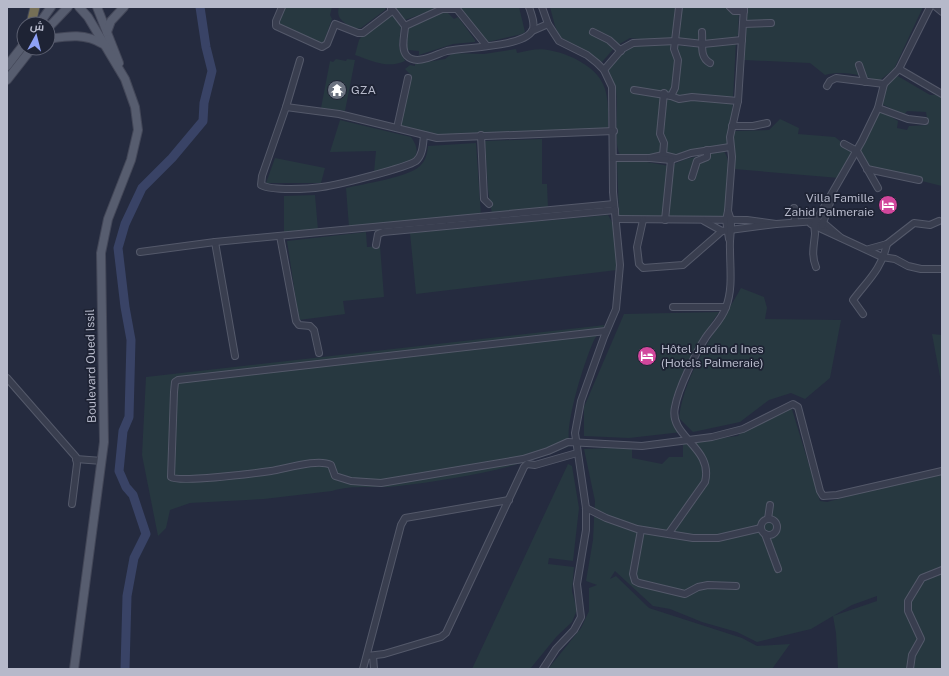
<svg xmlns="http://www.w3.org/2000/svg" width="949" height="676" font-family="'Public Sans',Cairo,sans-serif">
<rect width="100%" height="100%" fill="#252b3f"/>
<g fill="#273840" fill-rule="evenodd">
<path d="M285 7H332L330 15 332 19 323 44 301 36 279 25V20Z"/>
<path d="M339 7H386L385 10 361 28 355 29C346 24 335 19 339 7Z"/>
<path d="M393 7H441L405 20Z"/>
<path d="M462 7H519L525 32 522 34 488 42 461 9Z"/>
<path d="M550 7H739L738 35 734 38 713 41 667 38 648 40 630 38 616 46 602 62 560 37 555 26Z"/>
<path d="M746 7H923L894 69 879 81C862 75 843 70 825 75L810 63 744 60Z"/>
<path d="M443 11 447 12 454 19 458 17 475 40V42L453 44 419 55V51L408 50V54L404 49 405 26Z"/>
<path d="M391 13 401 24 399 47 405 61C388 69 372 61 355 55L359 40 364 33Z"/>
<path d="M736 42 732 117 727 135V145L676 155 621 156C612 146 620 102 615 86 613 80 608 75 605 70L623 50 633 44 650 46 664 44 704 48Z"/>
<path d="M516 49 517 53C527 51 538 48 548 50 568 53 599 67 605 89 609 101 608 116 608 129L437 135 400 126 412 76 405 69 410 65 415 66V64L445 59 453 53 484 54Z"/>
<path d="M336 59 346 61 347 59 355 60 345 111 321 108 330 61 333 62Z"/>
<path d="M896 75 930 95H936L942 98V186L870 168 860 149 880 110 898 121 897 128 907 130 909 126 928 125 926 112 907 111 904 115 882 104 886 85Z"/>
<path d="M780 119 799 128 798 134 835 137 854 152 839 178 734 169V131L769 130Z"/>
<path d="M340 120 411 137C431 165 393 167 374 172L376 151 330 152Z"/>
<path d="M542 139V184H547L548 208 492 214 488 190 485 141Z"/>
<path d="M476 143 481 216 349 227 346 188C363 184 409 177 420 166 426 160 427 154 428 146Z"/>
<path d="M724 151 727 157 728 164 726 217 724 218 624 217 619 215 617 162H647L669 166 686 159Z"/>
<path d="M275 158 325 168 321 183H266Z"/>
<path d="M315 195 318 230 284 234V196Z"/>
<path d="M608 215C618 229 617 253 617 270L416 294 410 233Z"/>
<path d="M366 232 367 247 380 246 384 297 343 301 345 314 299 320 287 241Z"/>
<path d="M741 288 764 297 767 308 765 319 841 320 830 378 805 399 791 393 769 400 740 422 693 432 679 418C685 370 718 329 741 288Z"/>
<path d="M719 312C705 332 661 400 673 423 675 427 679 430 682 432L629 438 584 436V407L624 314Z"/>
<path d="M605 325C601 330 597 335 594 340 585 360 563 427 570 446 516 469 456 479 399 486 376 489 353 484 332 491L264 499 190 503 170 510 166 528 158 536 142 455 146 377Z"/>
<path d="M932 334 942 335V387Z"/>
<path d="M791 406 820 501 827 502 942 471V669H838L836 633 833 616 811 629 757 642 737 632 702 622 670 609 653 606 615 571 610 579 616 576 649 608 742 638 757 646 790 644 772 669H548L581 628 589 611V588L597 585 586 581 593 540 595 501 584 449 632 447V458L662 464 669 457H683V442L738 436 744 428ZM877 596V601L833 616 852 605Z"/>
<path d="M568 464 572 466 579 508 573 561 549 558 548 564 574 567 572 591 577 610 572 622 557 636 530 669H472Z"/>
</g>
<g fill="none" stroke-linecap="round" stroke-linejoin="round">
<path stroke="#394366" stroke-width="9" d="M125 669 127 596 134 558 146 534 133 495 126 487 119 471 123 431 129 417 131 340 125 307 118 248 125 224 142 188 172 158 203 121 204 103 212 71 206 47 200 7"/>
<g stroke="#54596a" stroke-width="8">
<g id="minor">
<path d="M282 7 276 21V26L322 47 327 44 335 24 358 33H363L388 14 391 12V7"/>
<path d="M542 7 548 24 559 41 587 55 597 63 604 70 612 87 613 192 620 265 616 309 604 337 581 401 575 433 586 508V530L577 584 581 617 574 630 556 649 543 669"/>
<path d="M730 7 734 11H744"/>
<path d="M936 7 942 12"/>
<path d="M392 9 405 26C405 34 400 49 407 56 417 66 436 54 447 51 466 47 523 47 532 31 536 25 531 13 529 7"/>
<path d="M743 24 771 23"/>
<path d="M405 26 442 9H457L486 45"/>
<path d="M532 31 548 24"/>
<path d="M593 32 609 40 621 51"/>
<path d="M702 32C703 44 699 57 710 63"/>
<path d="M300 60 286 107 262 176 261 185C272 191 309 189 322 187 337 185 406 168 416 161 423 155 423 144 424 135"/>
<path d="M859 65 865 82"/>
<path d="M899 69 942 94"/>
<path d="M604 70 622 49 633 43 676 41 703 44 742 40"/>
<path d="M827 86 830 81 836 78 884 84"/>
<path d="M634 90 671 96 675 88 678 60 674 49 679 7"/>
<path d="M671 96 679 99 692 97 738 101"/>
<path d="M286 107 339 114 437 138 614 131"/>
<path d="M878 108 908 119 925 121"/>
<path d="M732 126H753L767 123"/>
<path d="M397 128 408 78"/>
<path d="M481 135 484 199 489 204"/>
<path d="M844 144 857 151 878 188"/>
<path d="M663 155 664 143 660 134 664 93"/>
<path d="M613 158H650L663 155 675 158"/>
<path d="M650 158 671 160 691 153 730 147"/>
<path d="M867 169 919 180"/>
<path d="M692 177 697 161 707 157V150"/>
<path d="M794 208 795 222"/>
<path d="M616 219 747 220 776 224"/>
<path d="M643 220 637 247 639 264 643 268 683 265 722 231"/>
<path d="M665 220 671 160"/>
<path d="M704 221 722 231 776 224 816 221 826 225 840 237"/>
<path d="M811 224 882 257 895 259 908 266 921 269H942"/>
<path d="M822 226 832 197"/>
<path d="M280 236 296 321 299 325 310 326 314 330 319 353"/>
<path d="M729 239 726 220 728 211 732 157 730 137 738 101 744 7"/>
<path d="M215 242 235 356"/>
<path d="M376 245 378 234 383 232 615 210"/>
<path d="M869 249 887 244 914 223 930 225 939 221"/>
<path d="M140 252 215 242 614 204"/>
<path d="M816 267C811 255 814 246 815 234 815 229 813 226 816 221L862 141 878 108 884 84 899 69 930 7"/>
<path d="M673 307H726"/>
<path d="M863 314 853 300C868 280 881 270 887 244"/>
<path d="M606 331 178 380 175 382 174 392 171 477C178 483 256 473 271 471 285 469 318 458 331 465L335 476 351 481 381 483 523 459 548 451 568 442 642 446 712 437 743 429 793 404 798 407 820 491 823 496 837 495 942 471"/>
<path d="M7 378 76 457 77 464 72 504"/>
<path d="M76 459 102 461"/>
<path d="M586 508 606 518 637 529 693 538H718L761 528"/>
<path d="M768 519 770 505"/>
<circle cx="769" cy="527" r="8"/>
<path d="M641 530 633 574 635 581 639 583 685 594 698 587 708 585 736 586"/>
<path d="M669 533 705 482C714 447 668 437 675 407 678 389 696 352 706 337 713 327 722 319 726 307 733 289 730 268 730 249 729 235 734 225 728 211"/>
<path d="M765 534 778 569"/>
<path d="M367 656 384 654 441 637 446 633 524 467 527 464 535 465 577 453"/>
<path d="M373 656 374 669"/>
<path d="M363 669 401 525 405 518 509 500"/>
<path d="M910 669 912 655 921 639 908 611V601L922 578 942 570"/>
</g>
</g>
<g stroke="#434758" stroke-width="10">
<g id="major">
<path d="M97 7 119 63"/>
<path d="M39 24 51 7"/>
<path d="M48 28 68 7"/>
<path d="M107 32 111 21 124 7"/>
<path d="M48 39C68 36 85 33 103 44"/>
<path d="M7 66 24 44"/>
<path d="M7 80 32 48"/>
<path d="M74 669 104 442 101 253 108 219 131 160 138 130 135 107 125 79 88 17 79 7"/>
</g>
</g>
<g stroke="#414657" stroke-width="11">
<path id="highway" d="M31 24 35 7"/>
</g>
<use href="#minor" stroke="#393e4f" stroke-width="6"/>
<use href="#major" stroke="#575d6f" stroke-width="8"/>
<use href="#highway" stroke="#756f56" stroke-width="9"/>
</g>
<defs>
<g id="temple-disc" transform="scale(1)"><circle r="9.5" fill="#6b7280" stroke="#1e2334"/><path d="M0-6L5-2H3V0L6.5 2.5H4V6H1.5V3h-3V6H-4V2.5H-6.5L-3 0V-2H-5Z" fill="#fff"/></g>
<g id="hotel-disc" transform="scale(1)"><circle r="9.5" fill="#d1479c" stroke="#1e2334"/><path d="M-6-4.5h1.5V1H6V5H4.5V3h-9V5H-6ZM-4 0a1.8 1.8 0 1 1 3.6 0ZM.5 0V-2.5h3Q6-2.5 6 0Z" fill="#fff"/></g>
</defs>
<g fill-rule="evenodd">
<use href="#temple-disc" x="337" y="90"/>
<use href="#hotel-disc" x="888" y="205"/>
<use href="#hotel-disc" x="647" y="356"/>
</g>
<g text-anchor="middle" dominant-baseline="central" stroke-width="3.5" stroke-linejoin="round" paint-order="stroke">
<g font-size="12" fill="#b6b9ca" stroke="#1e2334" text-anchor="start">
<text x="351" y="90">GZA</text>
<text x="874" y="198" text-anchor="end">Villa Famille<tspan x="874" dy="14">Zahid Palmeraie</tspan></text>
<text x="661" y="349">Hôtel Jardin d Ines<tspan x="661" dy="14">(Hotels Palmeraie)</tspan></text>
</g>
<g font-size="12" fill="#b6b9ca" stroke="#1e2334">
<text transform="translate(91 366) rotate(-91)">Boulevard Oued Issil</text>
</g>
</g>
<rect width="949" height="676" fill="none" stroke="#b6b9ca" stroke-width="16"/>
<g transform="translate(36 36) rotate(7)"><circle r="19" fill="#1e2334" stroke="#5b5f70"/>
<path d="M0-3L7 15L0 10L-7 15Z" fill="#8ea1f7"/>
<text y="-6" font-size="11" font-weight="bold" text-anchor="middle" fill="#b6b9ca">ش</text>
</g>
</svg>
